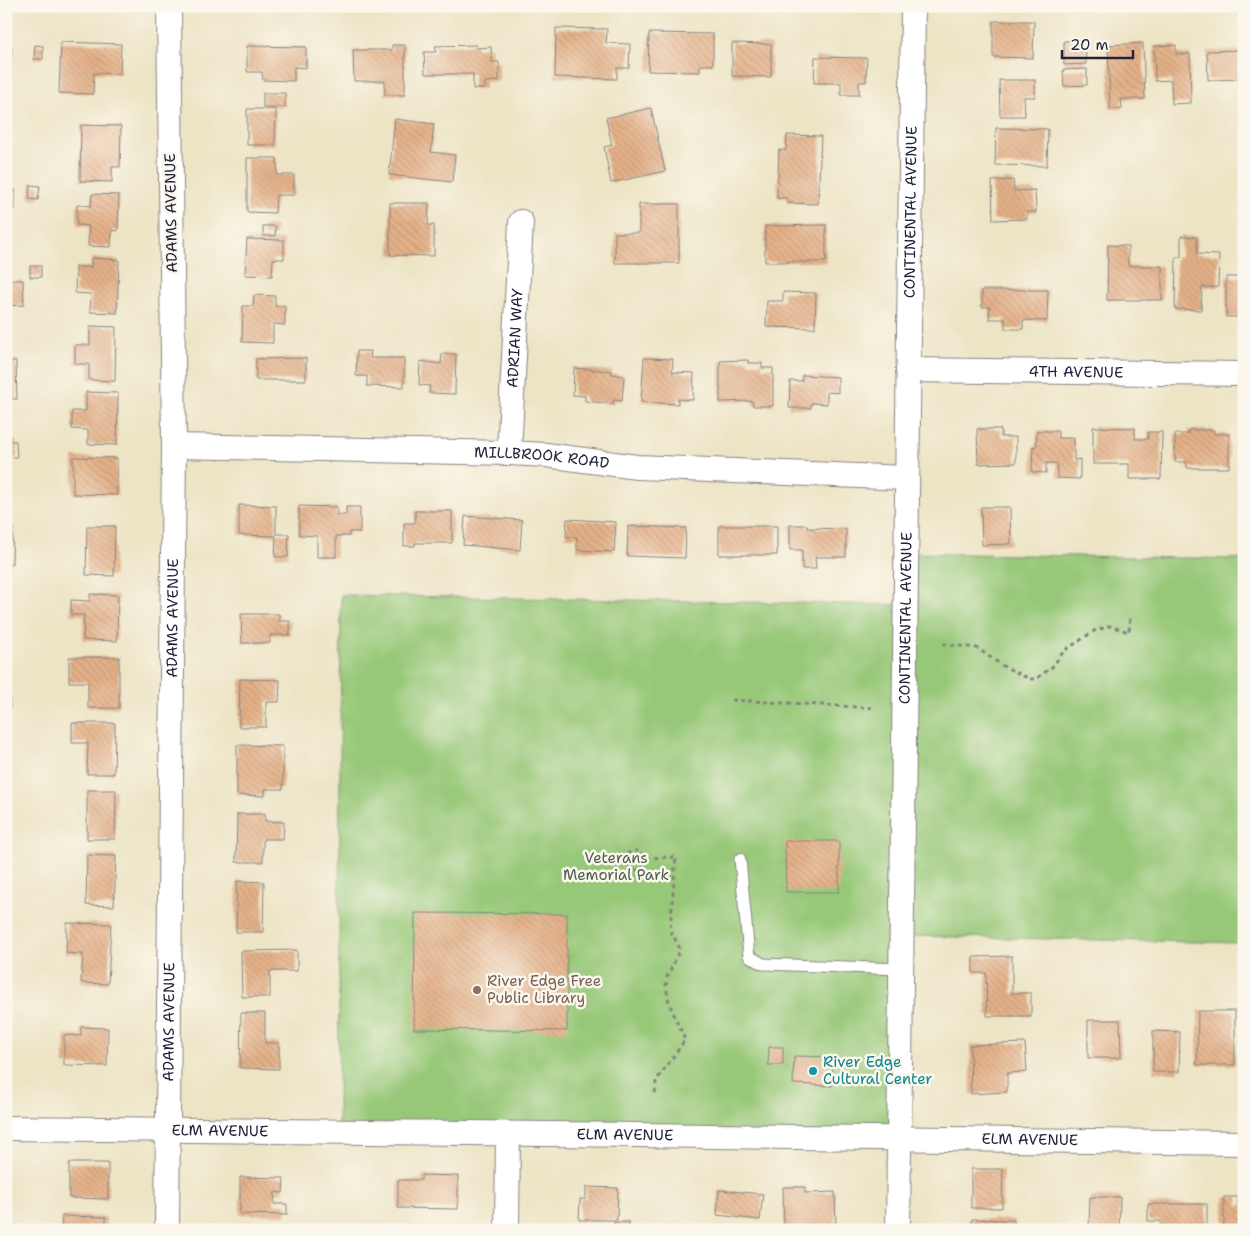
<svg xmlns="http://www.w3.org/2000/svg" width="1250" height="1236" font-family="'Shantell Sans',sans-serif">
<defs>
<pattern id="building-back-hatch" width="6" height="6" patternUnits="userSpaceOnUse" patternTransform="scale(1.25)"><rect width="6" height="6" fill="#e4b188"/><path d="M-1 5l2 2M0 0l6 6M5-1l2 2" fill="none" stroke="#c39876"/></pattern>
</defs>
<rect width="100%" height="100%" fill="#fbf7ec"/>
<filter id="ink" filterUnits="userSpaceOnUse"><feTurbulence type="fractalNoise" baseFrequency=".02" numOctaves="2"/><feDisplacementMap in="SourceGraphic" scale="10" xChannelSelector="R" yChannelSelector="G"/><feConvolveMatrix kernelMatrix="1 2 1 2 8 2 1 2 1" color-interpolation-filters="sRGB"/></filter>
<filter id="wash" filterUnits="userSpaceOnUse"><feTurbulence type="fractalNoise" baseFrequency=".0096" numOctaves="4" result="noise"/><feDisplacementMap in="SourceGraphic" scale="20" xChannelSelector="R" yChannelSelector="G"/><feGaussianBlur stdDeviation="1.12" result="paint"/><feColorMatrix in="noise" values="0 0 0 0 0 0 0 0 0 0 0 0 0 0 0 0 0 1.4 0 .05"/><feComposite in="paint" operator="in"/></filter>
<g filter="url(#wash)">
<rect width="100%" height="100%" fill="#ede4c5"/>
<path fill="#97c878" stroke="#5c755a" d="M911 553 1244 559V943L905 936 904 1134 338 1132 341 595 911 605Z"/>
<g id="blocks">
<g fill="url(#building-back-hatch)">
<path d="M993 21H1034L1033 58 993 57Z"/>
<path d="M556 28 607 29 606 43 630 44 629 68H617V79L555 77Z"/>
<path d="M649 33 713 34V65H700V72L648 71Z"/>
<path d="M1085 40 1086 64 1064 65V41Z"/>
<path d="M61 42 121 44 120 74 94 73 93 94 59 93Z"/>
<path d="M732 43 771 44V77L732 76Z"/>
<path d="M1143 43 1145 99H1121L1122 109H1110L1108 45Z"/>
<path d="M35 45 43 46V59H34Z"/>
<path d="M392 45H405V95H385V81H354L353 50H392Z"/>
<path d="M476 45V48L491 47 492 62H499V81L485 82V89H473V74H425L424 52H436L435 46Z"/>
<path d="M1176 45V54H1190L1191 103 1172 104 1171 80 1155 81 1154 46Z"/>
<path d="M247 46 306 47V68L294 67V81L263 80 262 72H247Z"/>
<path d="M6 47H12L11 76H6Z"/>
<path d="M1244 50V79L1208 80 1207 51Z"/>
<path d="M815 57 867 58 866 82H859V95H841V83H814Z"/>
<path d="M1087 69V85L1064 86 1063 70Z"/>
<path d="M999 80H1035V97H1024L1025 116H1000Z"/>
<rect x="263" y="93" width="22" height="14"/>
<path d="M651 108 665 171 611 183 604 147 612 145 606 118Z"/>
<path d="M247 109H276L275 145H247Z"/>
<path d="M6 118H11L10 155H6Z"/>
<path d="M395 119 434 124 431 152 455 155 452 182 389 175Z"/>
<path d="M81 125 121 126 120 167H112V182L80 181Z"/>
<path d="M996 128 1048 129 1047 166 995 165Z"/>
<path d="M787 135 821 136 818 204 787 203V198H777L779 150H786Z"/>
<path d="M247 158H277V175H294V195H276L275 213 247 212Z"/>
<path d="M1013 180 1014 191 1035 190 1036 212H1027V219L993 220 992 181Z"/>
<path d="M30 185 40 186 38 200 29 199Z"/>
<rect x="6" y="190" width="9" height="19"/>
<path d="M92 194 119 195 118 231 112 230 111 247 88 246 89 226 77 225V205L91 206Z"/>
<path d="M390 203H429L428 225H434V256L390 255Z"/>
<path d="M639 204H679V263H615V233H639Z"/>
<path d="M826 225V262H765V226Z"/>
<path d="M263 226H276L275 236H263Z"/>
<path d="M1181 236 1197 237V254L1219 255 1218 287H1202L1201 310 1175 309 1176 257H1181Z"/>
<path d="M247 239 284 240V259H273L272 276 245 275Z"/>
<path d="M1108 245 1128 246V266H1162V300H1107Z"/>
<path d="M91 258 119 260 117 313 90 312 91 294 75 293 76 267H91Z"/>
<rect x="30" y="266" width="11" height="11"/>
<path d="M6 268H8L9 280H23L24 305 6 306Z"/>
<rect x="1226" y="277" width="18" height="40"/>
<path d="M982 290H1048L1047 321 1023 320V329H1005V319H989L990 307H982Z"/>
<path d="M783 292 816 293 815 328 766 327 767 301H783Z"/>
<path d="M254 295 275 296V306H285V325L273 324V343L242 342 243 306H253Z"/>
<path d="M90 326 116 327 115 381 89 380V364H75V345H90Z"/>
<path d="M357 351H371L370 358H404V387L367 386V376H356Z"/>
<path d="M442 354H456L455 394 429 393 430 386 419 385 420 361 441 364Z"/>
<path d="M306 358V380H256V359Z"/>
<path d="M644 358 673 359 672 372 694 373 693 400 678 399V404L641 402Z"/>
<path d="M748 360V363H762V368H773V406H753L752 401 720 402V361Z"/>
<path d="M6 361H16L17 399H6Z"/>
<path d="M574 368 612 371V374L624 376 622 401 614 400 613 404 585 401V396L573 395Z"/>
<path d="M802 375 838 377V393L827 392V404L811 403V408H789L790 381H802Z"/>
<path d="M86 392 118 393 117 445 88 444V430L72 429V411H86Z"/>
<path d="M1093 427 1135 428V439H1148V432H1162L1161 479H1129V464H1093Z"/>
<path d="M977 429H1001V437H1016V463L978 464Z"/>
<path d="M1189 430H1214V434H1229V468H1187V462H1175V434H1189Z"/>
<path d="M1037 431H1058V438H1074V460L1080 459V479L1057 478V463H1046V473L1032 472 1033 446 1036 447Z"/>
<path d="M6 441H16L17 457H6Z"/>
<path d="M73 457 117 458V495L73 494Z"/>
<path d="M239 505 276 506V534H289L288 557H275L276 536 239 535Z"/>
<path d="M299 506 337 507V515H346V507H360V532H349V536H336V557H317V536L299 535Z"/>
<path d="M981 507H1010L1011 544 982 545Z"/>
<path d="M415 511H452V543H415V546H404V523H415Z"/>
<path d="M465 516 522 520 520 550 463 545Z"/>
<path d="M567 519 616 522 614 552 577 550V537H566Z"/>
<path d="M790 525H807V528L846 529V557H815L816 569H802V550H790Z"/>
<path d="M6 526 13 527 12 564H6Z"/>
<path d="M87 526H115L114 576 86 575Z"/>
<path d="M628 526 686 528 685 558 627 556Z"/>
<rect x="719" y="526" width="58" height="29"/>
<path d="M90 594 118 595 117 641 83 640 84 615H71V600L90 601Z"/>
<path d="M241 614H279V621H290V635H270V643H242Z"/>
<path d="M69 657H119V708H88V682H69Z"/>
<path d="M240 679 280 680 279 702H266V727H239Z"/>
<rect x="6" y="690" width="4" height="20"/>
<path d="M72 723H115L114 774H87L88 743H72Z"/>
<path d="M237 745 283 746V789H265V796L237 795Z"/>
<path d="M87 790H116L115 839H87Z"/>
<path d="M237 814H265V821L284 822 283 839H263V862H236Z"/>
<path d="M785 841H839V892H786Z"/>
<path d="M87 855 116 856 114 906 86 905Z"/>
<path d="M237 881 264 882 263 932H236Z"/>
<path d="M415 913 567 914V1031L414 1029Z"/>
<path d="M67 923 111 924 108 984 81 983 83 954 66 953Z"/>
<path d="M297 950V971H270V997H242L241 951Z"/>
<path d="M1012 956V993H1031V1016H987L986 973H973V957Z"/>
<path d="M1198 1011H1235V1065H1197Z"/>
<path d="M241 1013H265V1043H279V1069L240 1068Z"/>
<path d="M1088 1020H1120L1121 1058H1088Z"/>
<path d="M81 1027 108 1028 107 1066 64 1065V1035L81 1036Z"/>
<path d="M1153 1031 1180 1032 1179 1072H1153Z"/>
<path d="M1025 1043 1027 1072 1007 1073V1092L971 1094 970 1045Z"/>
<path d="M769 1047H783V1065H768Z"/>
<path d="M794 1056 833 1057 832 1086 793 1084Z"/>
<path d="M69 1163H108V1199L69 1198Z"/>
<path d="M971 1169H1003L1002 1208H971Z"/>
<path d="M421 1175 458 1176V1209L398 1208V1180H421Z"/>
<path d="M240 1177 284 1178 283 1193 275 1192 274 1204H287V1215L240 1214Z"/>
<path d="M586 1187 618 1188 617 1220H579L580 1199H586Z"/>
<path d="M783 1187H805V1193L835 1192 836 1226 784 1228Z"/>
<path d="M719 1190 763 1194 760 1220 717 1215Z"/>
<path d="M1090 1197H1120L1119 1230H1089Z"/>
<path d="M1224 1197H1238V1205H1244V1230H1224Z"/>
<path d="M1148 1204H1207V1230H1161V1221H1148Z"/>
<path d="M62 1216 106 1217V1230H61Z"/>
<path d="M972 1219 1014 1220V1230H972Z"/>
<rect x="614" y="1222" width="15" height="8"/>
</g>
</g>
</g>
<g filter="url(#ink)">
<use href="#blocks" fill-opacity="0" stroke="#888380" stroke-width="1"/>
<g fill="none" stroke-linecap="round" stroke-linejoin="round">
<g stroke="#888380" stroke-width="13">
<path id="lane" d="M740 859 749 956 763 964 901 969"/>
</g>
<g stroke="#888380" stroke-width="26">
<g id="street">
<path id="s1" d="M908 370 1244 374"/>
<path id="s2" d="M174 446 509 453 546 455 637 467 907 478"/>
<path id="s3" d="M509 453 521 222"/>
<path id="s4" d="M6 1128C419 1134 831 1135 1244 1143"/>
<path id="s5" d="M167 1230 174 446 169 6"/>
<path d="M507 1230 508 1135"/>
<path id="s6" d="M898 1230 913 6"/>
</g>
</g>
<g stroke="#888380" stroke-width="3" stroke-dasharray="4 4" stroke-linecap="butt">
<path d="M943 644 977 648 1003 666 1030 679H1036L1052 667 1064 651 1094 631 1110 626 1129 632 1130 615"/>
<path d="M732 700 876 708"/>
<path d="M645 858 646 863 639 871 628 866 626 859 628 853 639 850 645 858 676 857 670 929 679 947V952L667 977 666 986 669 1003 685 1040 656 1081 655 1096"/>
</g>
<use href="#lane" stroke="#fff" stroke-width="11"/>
<use href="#street" stroke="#fff" stroke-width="24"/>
</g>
</g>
<circle fill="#8d6e63" stroke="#fbf7ec" stroke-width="2" cx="477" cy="990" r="5"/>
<circle fill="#0f9aa8" stroke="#fbf7ec" stroke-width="2" cx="813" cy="1071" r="5"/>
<g text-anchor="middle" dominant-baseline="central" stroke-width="5" stroke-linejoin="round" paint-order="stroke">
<g font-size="15" fill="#22223b" stroke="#fbf7ec">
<text transform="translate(171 213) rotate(-91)">ADAMS AVENUE</text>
<text stroke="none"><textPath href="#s6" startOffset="1018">CONTINENTAL AVENUE</textPath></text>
<text stroke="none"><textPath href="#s3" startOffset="115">ADRIAN WAY</textPath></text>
<text stroke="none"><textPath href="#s1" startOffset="168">4TH AVENUE</textPath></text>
<text stroke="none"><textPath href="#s2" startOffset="368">MILLBROOK ROAD</textPath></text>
<text stroke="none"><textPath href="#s5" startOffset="612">ADAMS AVENUE</textPath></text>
<text stroke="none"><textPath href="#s6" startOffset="612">CONTINENTAL AVENUE</textPath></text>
<text stroke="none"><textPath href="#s5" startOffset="208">ADAMS AVENUE</textPath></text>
<text stroke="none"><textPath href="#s4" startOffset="214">ELM AVENUE</textPath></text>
<text stroke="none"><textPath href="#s4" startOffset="619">ELM AVENUE</textPath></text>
<text stroke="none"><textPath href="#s4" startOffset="1024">ELM AVENUE</textPath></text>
</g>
<g font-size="15" fill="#4b5c50" stroke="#fbf7ec">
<text x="616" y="858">Veterans<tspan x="616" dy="17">Memorial Park</tspan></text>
</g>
<g font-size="15" fill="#785e54" stroke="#fbf7ec" text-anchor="start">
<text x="487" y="981">River Edge Free<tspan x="487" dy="17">Public Library</tspan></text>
</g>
<g font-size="15" fill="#0d838f" stroke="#fbf7ec" text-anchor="start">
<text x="823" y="1062">River Edge<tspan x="823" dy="17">Cultural Center</tspan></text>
</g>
</g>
<rect width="1250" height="1236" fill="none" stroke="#fbf7ec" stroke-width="25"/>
<path d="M1062 50v8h71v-8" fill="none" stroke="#22223b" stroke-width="2.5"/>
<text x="1070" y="50" font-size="15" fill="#22223b" stroke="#fbf7ec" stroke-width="4" paint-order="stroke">20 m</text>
</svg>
